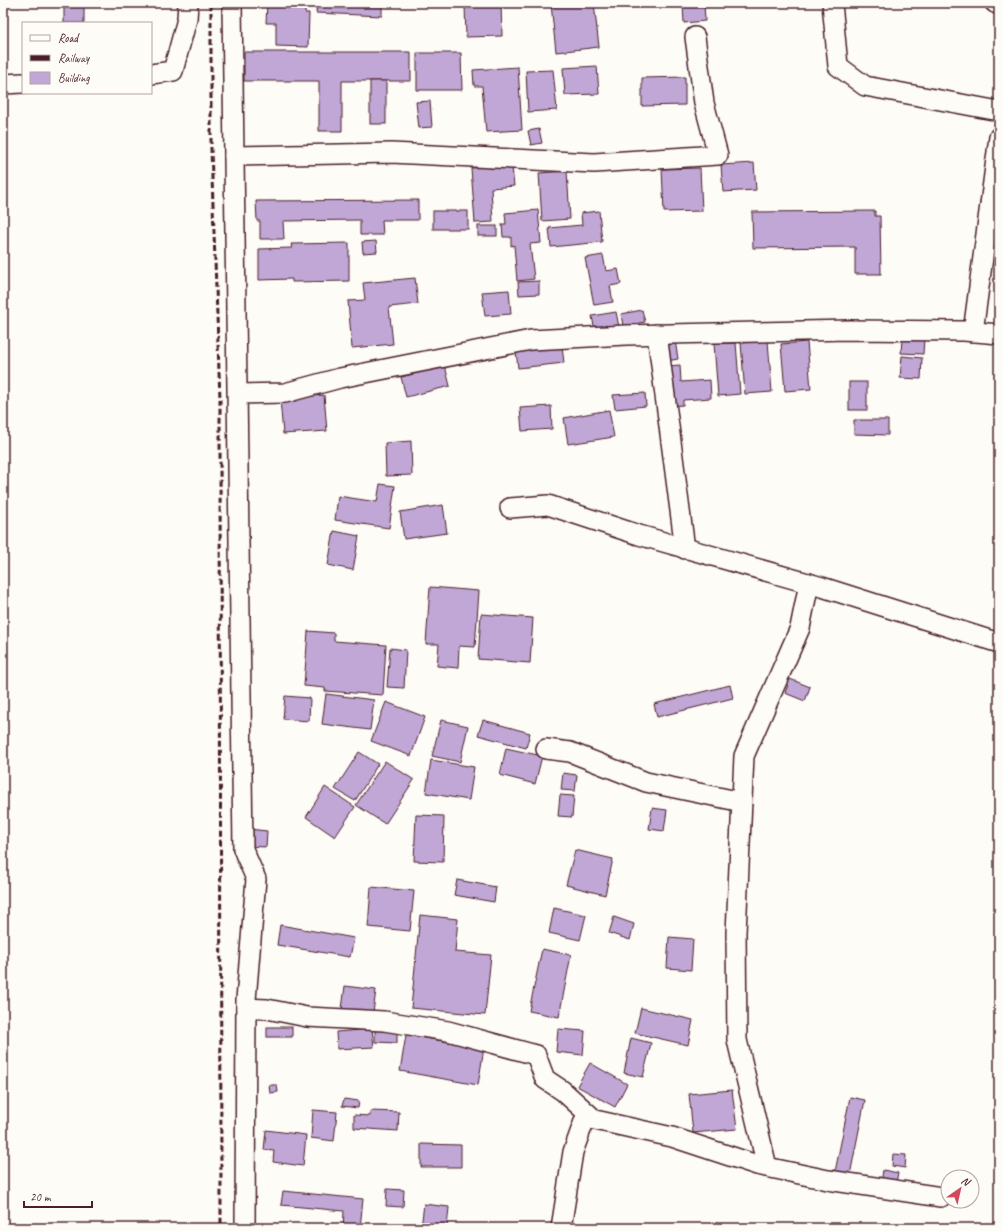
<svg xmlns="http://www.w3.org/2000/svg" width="1002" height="1231" font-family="Caveat,sans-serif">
<rect width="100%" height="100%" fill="#fdfcf7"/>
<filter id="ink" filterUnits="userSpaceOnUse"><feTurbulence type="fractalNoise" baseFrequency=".025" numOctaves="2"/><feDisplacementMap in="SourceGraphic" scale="8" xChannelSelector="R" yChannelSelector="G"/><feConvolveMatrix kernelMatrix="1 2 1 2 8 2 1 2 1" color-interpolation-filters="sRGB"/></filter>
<g filter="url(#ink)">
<g fill="#c0a7d5" stroke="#4a1f2b">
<rect x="64" y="3" width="20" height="20"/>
<path d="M267 3H305V13H309L308 47 276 46V23H266Z"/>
<path d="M317 3H382V16L316 13Z"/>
<path d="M437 3H481L437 5Z"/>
<path d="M594 3 599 47 556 52 551 4Z"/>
<path d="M669 3H704L705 21 684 23 683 5 669 6Z"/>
<path d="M501 4 502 36 466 37 465 5Z"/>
<path d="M244 52H411V81H342V131H319V81H244Z"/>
<path d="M417 53H461L462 90H417Z"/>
<path d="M597 66 599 94 565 95 563 68Z"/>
<path d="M518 67 522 130 486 132 482 86H474L473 70Z"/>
<path d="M553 70 557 110 528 112 526 71Z"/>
<path d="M685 77V105L642 106V78Z"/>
<rect x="370" y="81" width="16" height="43"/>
<path d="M430 101 432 127 419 128 416 102Z"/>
<path d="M539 129 542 143 531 145 528 131Z"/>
<path d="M754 163 756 190 723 192 721 165Z"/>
<path d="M489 167V168L512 167 514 186 491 188 493 222 475 223 471 168Z"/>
<path d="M700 168 702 211 664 212 662 169Z"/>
<path d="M567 171 570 219 542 221 539 173Z"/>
<path d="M418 200V220H382L383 235H360V220L283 221 284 239H260V221H257L256 201Z"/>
<path d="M538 210 541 243 530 244 534 279 517 281 514 245 511 246V237H503L502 224H506L505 213Z"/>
<rect x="433" y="211" width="35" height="18"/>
<path d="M599 211 602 242 551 247 549 228 582 225 581 213Z"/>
<path d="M875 211V216H880L881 274H855V247L753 248 752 212Z"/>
<rect x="478" y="226" width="19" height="10"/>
<path d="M376 241 377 252 363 253 362 242Z"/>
<path d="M349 243V281L292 282V279L259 280V249L292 248 291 244Z"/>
<path d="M603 255 606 271 618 269 621 284 610 286 613 302 594 305 585 258Z"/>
<path d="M415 278 418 304 389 307 393 344 352 348 348 301 365 300 363 283Z"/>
<path d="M539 281V294L519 295 518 282Z"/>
<path d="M509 290 511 314 485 316 482 292Z"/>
<path d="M642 310 645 322 623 326 621 314Z"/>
<path d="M616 312 619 327 595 331 592 316Z"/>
<path d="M902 338 924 339 923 354 901 353Z"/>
<path d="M675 340 678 359 667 361 663 342Z"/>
<path d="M768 341 772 392 745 394 741 343Z"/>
<path d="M807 342 811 389 785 391 781 344Z"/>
<path d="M736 343 740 394 718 396 714 344Z"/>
<path d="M562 346 564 363 518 368 516 351Z"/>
<path d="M902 356 922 358 921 379 900 378Z"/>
<path d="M680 365 681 382 710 380 711 398 683 400V405L671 406 668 366Z"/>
<path d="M445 366 450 386 406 397 401 377Z"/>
<rect x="849" y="382" width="18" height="28"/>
<path d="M645 393 646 406 615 409 613 395Z"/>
<path d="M324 395 327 431 283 434 280 399Z"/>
<path d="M551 406 552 429 522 431 520 408Z"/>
<path d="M609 410 614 437 568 444 564 418Z"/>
<path d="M854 420H888V435L854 434Z"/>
<path d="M411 441 412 475 386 476 385 443Z"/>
<path d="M380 484 395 486 389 528 335 520 338 496 377 502Z"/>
<path d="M443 505 447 533 404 539 400 512Z"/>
<path d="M334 531 359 536 353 570 328 565Z"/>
<path d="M430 587 479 591 475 647 459 646 458 668 437 666 439 644H426Z"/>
<path d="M481 614 533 618 530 663 478 659Z"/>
<path d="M308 631 334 633V641L386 645 383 695 325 691V688L304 686Z"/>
<path d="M390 648 406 650 404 688 387 687Z"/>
<path d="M790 679 810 687 805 701 785 693Z"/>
<path d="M730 685 733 698 657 717 654 704Z"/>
<path d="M326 694 374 700 370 730 322 724Z"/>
<path d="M285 696 310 698 309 721 283 719Z"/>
<path d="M386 702 425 717 411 756 371 741Z"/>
<path d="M441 720 468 726 460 762 432 756Z"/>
<path d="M483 720 530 733 526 748 478 735Z"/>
<path d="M506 748 542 756 535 784 500 775Z"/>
<path d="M359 752 378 764 355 801 335 789Z"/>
<path d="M431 760 474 767 469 800 426 793Z"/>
<path d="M385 761 414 780 385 824 356 805Z"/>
<path d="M563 773 577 775 575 791 561 790Z"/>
<path d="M325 787 355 807 335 837 306 817Z"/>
<path d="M560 795 574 796 572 817 558 816Z"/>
<path d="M652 808 667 810 664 831 649 829Z"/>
<path d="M416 815 444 816 443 862 414 861Z"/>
<path d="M249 829 267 831 266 847 248 846Z"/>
<path d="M575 850 613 859 605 895 566 885Z"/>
<path d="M457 880 496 887 494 902 454 895Z"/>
<path d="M371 887 414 891 410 931 368 927Z"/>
<path d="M554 908 586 915 580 940 549 933Z"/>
<path d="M420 915 458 919 455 952 491 955 485 1015 411 1008Z"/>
<path d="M614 917 634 924 630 940 609 933Z"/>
<path d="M280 925 354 938 350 957 277 945Z"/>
<path d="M669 937 693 939 691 970 667 968Z"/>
<path d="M542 949 571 955 559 1017 529 1011Z"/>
<path d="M345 986 376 990 373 1013 342 1009Z"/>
<path d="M641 1008 693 1020 688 1045 635 1033Z"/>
<rect x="267" y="1027" width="25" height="10"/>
<path d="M372 1029 374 1047 337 1049 336 1032Z"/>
<path d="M375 1029H397V1043L375 1042Z"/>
<path d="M558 1029 585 1031 583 1055 556 1052Z"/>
<path d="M406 1035 484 1048 478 1085 400 1071Z"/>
<path d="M631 1038 651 1043 643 1077 624 1073Z"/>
<path d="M590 1063 627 1084 615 1107 577 1086Z"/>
<path d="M269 1085H277L278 1092 270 1093Z"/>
<path d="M732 1090 737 1129 693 1133 689 1094Z"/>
<path d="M850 1097 865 1100 850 1175 835 1172Z"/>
<path d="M344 1099 359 1101 358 1108 342 1106Z"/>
<path d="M313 1110 337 1112 334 1141 311 1138Z"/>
<path d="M370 1111 399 1112 398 1131 354 1128V1115L370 1116Z"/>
<path d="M266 1130 306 1135 303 1166 273 1162 274 1151 264 1150Z"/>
<path d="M421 1144 461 1145V1167H421Z"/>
<path d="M893 1154 906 1155 905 1168 892 1166Z"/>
<path d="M883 1170 898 1173 895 1187 881 1184Z"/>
<path d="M387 1189 404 1190 403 1207 386 1206Z"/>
<path d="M283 1191 363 1199 360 1228H343L344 1211 281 1205Z"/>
<path d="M424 1204 449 1207 447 1228H421Z"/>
</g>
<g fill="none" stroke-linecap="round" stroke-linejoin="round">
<g stroke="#4a1f2b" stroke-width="22">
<g id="minor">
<path d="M232 3 243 849 256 879 246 1000 245 1228"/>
<path d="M832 3 838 66 865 86 999 111"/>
<path d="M995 3 999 5"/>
<path d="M151 74 173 71 187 19 188 3"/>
<path d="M3 84 23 83"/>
<path d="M234 156 391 153 594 163 718 155 704 103 695 37"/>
<path d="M973 332 999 137"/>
<path d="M657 334 685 549"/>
<path d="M238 394 285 393 340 378 531 340 626 335 849 330 964 331 999 334"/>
<path d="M510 508 548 505 639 535 822 587 999 643"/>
<path d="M546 749 570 752 646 782 742 802"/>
<path d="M246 1008 267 1009 307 1017 384 1021 448 1031 536 1055 545 1079 563 1091 595 1120 672 1137 757 1165 828 1180 941 1197"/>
<path d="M767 1167 737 1040 736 933 744 756 800 628 809 583"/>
<path d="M561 1228 573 1152 587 1113"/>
</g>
</g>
<use href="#minor" stroke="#fdfcf7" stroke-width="19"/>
<path stroke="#4a1f2b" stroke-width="3" stroke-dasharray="6 3" stroke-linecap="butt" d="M211 3V149L220 399 221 1228"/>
</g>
</g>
<rect width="1002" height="1231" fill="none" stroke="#fdfcf7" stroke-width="16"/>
<rect x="8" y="8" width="986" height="1215" fill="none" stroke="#4a1f2b" stroke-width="1.5" filter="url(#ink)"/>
<rect x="22" y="22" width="130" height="72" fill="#fdfcf7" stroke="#b5a4a5"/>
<rect x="30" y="35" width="20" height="6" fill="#fdfcf7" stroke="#b5a4a5"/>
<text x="58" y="42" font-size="12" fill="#4a1f2b">Road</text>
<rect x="30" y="55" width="20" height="6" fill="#4a1f2b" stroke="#b5a4a5"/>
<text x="58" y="62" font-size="12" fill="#4a1f2b">Railway</text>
<rect x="30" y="72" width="20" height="12" fill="#c0a7d5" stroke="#b5a4a5"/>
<text x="58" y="82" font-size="12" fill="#4a1f2b">Building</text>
<g transform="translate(960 1189) rotate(34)"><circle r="19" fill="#fdfcf7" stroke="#b5a4a5"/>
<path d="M0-3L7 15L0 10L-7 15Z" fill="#d1495b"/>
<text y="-6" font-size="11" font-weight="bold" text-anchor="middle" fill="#4a1f2b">N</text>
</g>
<path d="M24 1201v6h68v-6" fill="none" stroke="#4a1f2b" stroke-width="2"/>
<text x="30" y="1201" font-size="12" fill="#4a1f2b" stroke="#fdfcf7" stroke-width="3" paint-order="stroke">20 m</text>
</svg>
